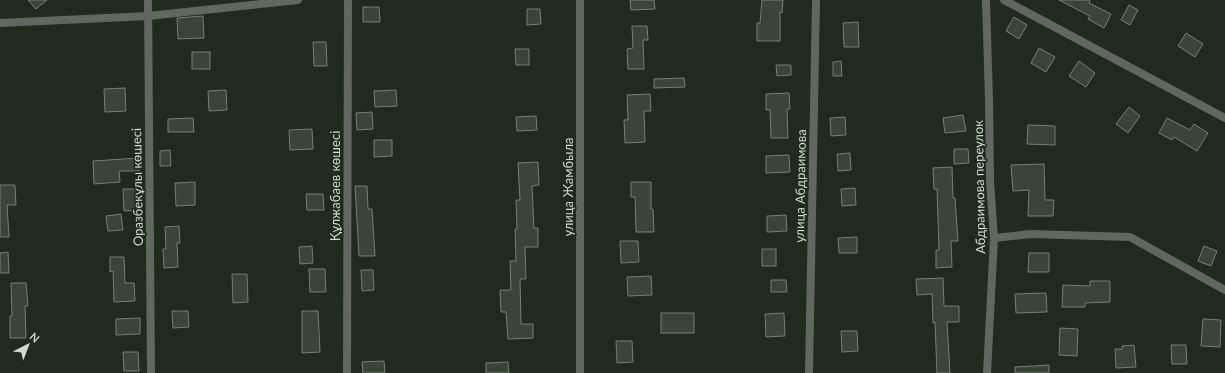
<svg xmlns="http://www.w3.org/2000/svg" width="1225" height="373" font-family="Lato,sans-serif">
<rect width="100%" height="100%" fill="#1f2b1d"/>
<g fill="#394637" stroke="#738271">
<path d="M28 0H47L36 9Z"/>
<path d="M630 0H654L655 9 631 10Z"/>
<path d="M762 0H783L782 13 780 12V41H757V23H760Z"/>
<path d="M1059 0H1090L1089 3 1111 14 1104 28 1088 19 1090 16Z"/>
<path d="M1129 5 1138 10 1130 25 1121 20Z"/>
<path d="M363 7H379L380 22H363Z"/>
<path d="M527 9H540L541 24 527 25Z"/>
<path d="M203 16 204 38 178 39 177 18Z"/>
<path d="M1014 17 1027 25 1019 39 1006 31Z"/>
<path d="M858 22 859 47H844L843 23Z"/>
<path d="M632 26H647L648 40H643L644 69H628L627 49 633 48Z"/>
<path d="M1186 33 1203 44 1195 57 1178 46Z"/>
<path d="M313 42H326L327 66H314Z"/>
<path d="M1039 48 1055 57 1046 72 1031 63Z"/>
<path d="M515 49H529V65H516Z"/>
<rect x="192" y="52" width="18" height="17"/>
<path d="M841 61 842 76H833V62Z"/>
<path d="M1079 61 1095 73 1086 87 1069 76Z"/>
<path d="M776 65H791V75L777 76Z"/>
<path d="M684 78 685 87 654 88V79Z"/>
<path d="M125 88 126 111 105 112 104 89Z"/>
<path d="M226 90 227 110 209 111 208 91Z"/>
<path d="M396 90 397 106 375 107 374 91Z"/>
<path d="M789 93 790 109H787L788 138H771L770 110H766V94Z"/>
<path d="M650 94 651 111H644L645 142 625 143 624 120H628L627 95Z"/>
<path d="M1129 107 1140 116 1128 133 1116 124Z"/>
<path d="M372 112 373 129 357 130 356 113Z"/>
<path d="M963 115 966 131 945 133 943 118Z"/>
<path d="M536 116 537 130 517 131 516 117Z"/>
<path d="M845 117 846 135 831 136 830 118Z"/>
<path d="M193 118 194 132H168V119Z"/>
<path d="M1167 118 1190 130 1194 124 1208 133 1197 151 1174 137 1172 140 1159 133Z"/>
<path d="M1028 125 1055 126V145L1027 144Z"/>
<path d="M312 129 313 149 290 150 289 130Z"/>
<path d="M374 140H392V156L374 157Z"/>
<path d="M954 149H968L969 163 954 164Z"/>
<path d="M170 150 171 166H160V151Z"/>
<path d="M850 153 851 170 838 171 837 154Z"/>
<path d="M789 155 790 172 766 173V156Z"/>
<path d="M139 158V171H119L120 182 94 184 93 161Z"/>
<path d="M538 162 539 185 532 186 534 228H538V247H525L526 279H520L521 324H533V338L508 339 506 312H501L500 290H511L510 261H516L515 229H517L516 200H520L518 163Z"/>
<path d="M1044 164 1045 200H1054L1053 216H1028L1029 190 1013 191 1011 165Z"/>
<path d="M952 167 953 198H955L958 241H951L952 267 936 268V250H939L937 189H934L933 168Z"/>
<path d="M195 182V205L176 206 175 183Z"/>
<path d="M631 182H651V209H653L654 232H636L635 197H631Z"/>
<path d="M0 185H15L16 205H7L9 237H0Z"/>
<path d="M355 186H367L368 209H372L375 256H359Z"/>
<path d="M855 188 856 205 842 206 841 189Z"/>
<path d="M123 189H138L139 210 124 211Z"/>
<path d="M306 194H323L324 210H307Z"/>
<path d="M121 214 123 230 108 231 106 216Z"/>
<path d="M786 215 787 231 767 232V216Z"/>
<path d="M179 226 180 243H177L178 267 164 268 163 249H166L165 227Z"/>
<path d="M857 237V253H839L838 238Z"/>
<path d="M620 241H638L639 262 621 263Z"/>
<path d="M312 246 313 263 300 264 299 247Z"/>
<path d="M1204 246 1217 251 1211 266 1198 261Z"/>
<rect x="762" y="249" width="14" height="17"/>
<path d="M8 252 9 273H0V253Z"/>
<path d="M1029 253H1049V272H1028Z"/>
<path d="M110 257H124L125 283H134L135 301 114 302 113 271 110 272Z"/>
<path d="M309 269H325L326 292H310Z"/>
<path d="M361 270H373L374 290 362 291Z"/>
<path d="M232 274H247L248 302 233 303Z"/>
<path d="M651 276 652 295 628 296 627 277Z"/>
<path d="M943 278 944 306H959V322H947L950 373H937L935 322 933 323 932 294 917 295 916 279Z"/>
<path d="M771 280H786L787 292H771Z"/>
<path d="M1090 281H1110V302L1085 303V307H1062L1063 285 1090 286Z"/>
<path d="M11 283H26L28 306H25L26 338H10V316H12Z"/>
<path d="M1046 293 1047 312 1016 313 1015 294Z"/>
<path d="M172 311H188L189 327 173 328Z"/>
<path d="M302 311H318L320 352 302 353Z"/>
<rect x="661" y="313" width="33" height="20"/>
<path d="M784 313 785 336 766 337 765 314Z"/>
<path d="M140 318V334L116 335V319Z"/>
<path d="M1203 319 1221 320 1220 347 1201 346Z"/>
<path d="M1060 328 1078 329 1077 356 1059 355Z"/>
<path d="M841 331H857L858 351 842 352Z"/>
<path d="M616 341H632L633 362 617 363Z"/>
<path d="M1134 345 1136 367 1116 368 1115 349H1122V346Z"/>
<path d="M1171 345H1186L1187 364H1172Z"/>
<path d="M123 352H138L139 371H124Z"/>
<path d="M384 361 385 373H363L362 362Z"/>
<path d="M508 362 509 373H486V363Z"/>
<path d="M1049 365V373H1015V367Z"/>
</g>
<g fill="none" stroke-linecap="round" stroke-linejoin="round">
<g stroke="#60675f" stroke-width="8">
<path d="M148 0 151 373"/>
<path d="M580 0V373"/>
<path d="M986 0 989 99 990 181 994 238 987 373"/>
<path d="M1004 0 1225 118"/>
<path d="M0 23 148 16 298 0"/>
<path d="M994 238 1031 234 1130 237 1225 290"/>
<path d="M347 373 348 0"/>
<path d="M809 373 816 0"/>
</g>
</g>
<g text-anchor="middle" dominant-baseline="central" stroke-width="3.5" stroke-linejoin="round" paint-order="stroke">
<g font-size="13" fill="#d0d8cf" stroke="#1f2b1d">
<text transform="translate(335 186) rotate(-90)">Құлжабаев көшесі</text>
<text transform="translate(800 186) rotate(-89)">улица Абдраимова</text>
<text transform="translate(137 187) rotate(-91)">Оразбекұлы көшесі</text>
<text transform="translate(568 187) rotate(-90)">улица Жамбыла</text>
<text transform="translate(979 187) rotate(-91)">Абдраимова переулок</text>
</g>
</g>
<g transform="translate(28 345) rotate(42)" stroke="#1f2b1d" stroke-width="3" paint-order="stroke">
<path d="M0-3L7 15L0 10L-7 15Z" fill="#d0d8cf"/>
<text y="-6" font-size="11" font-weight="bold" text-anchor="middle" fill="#d0d8cf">N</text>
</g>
</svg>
